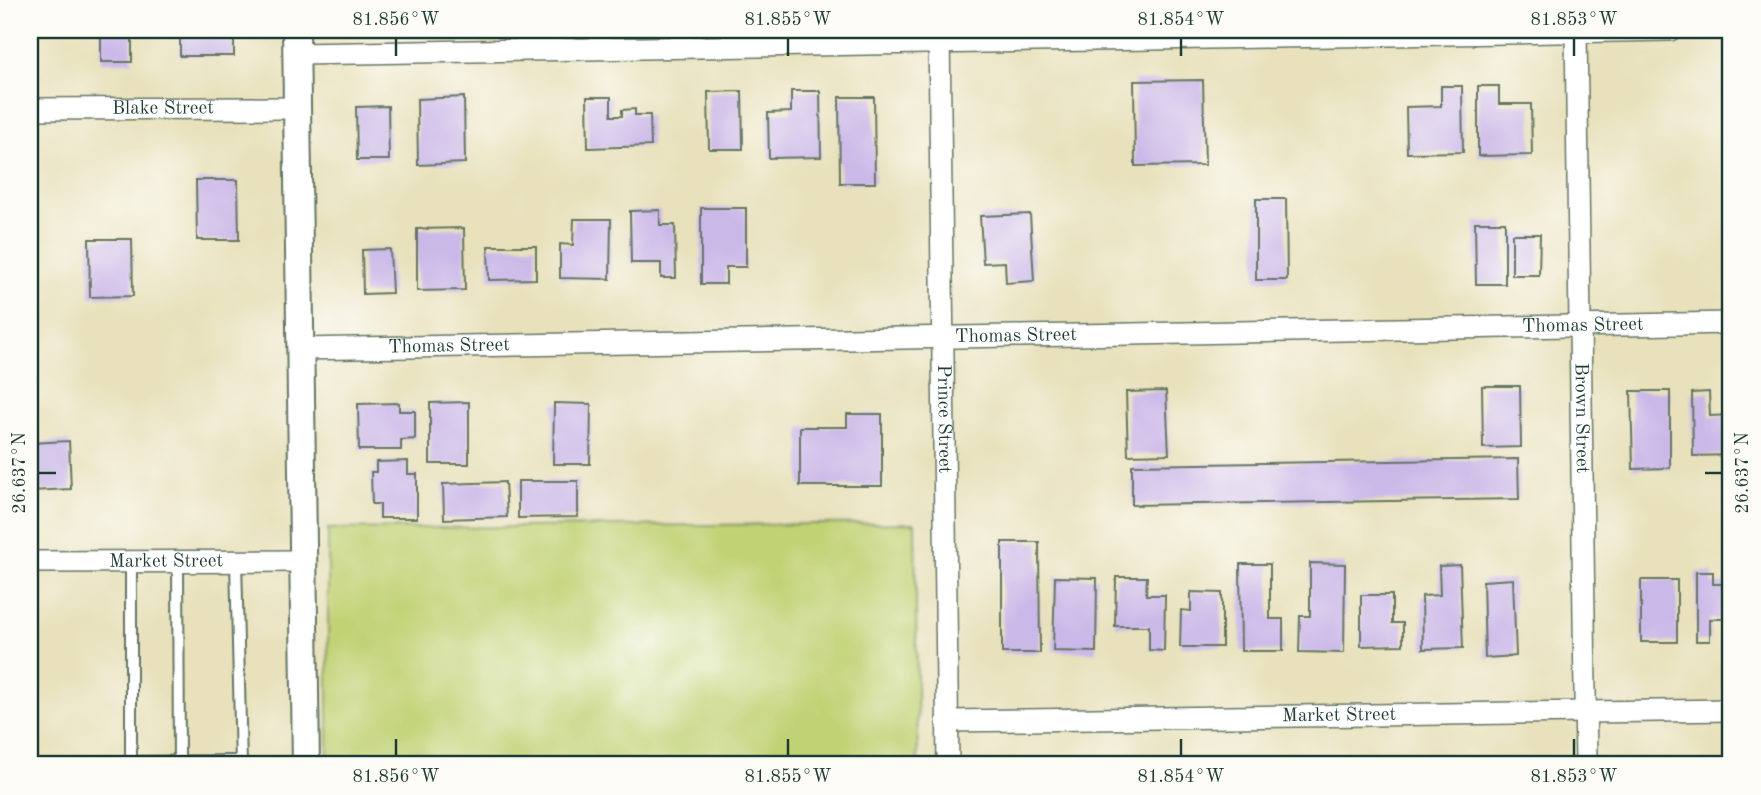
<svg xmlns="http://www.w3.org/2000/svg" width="1761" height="795" font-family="'Old Standard TT',serif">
<rect width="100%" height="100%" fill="#fdfcf7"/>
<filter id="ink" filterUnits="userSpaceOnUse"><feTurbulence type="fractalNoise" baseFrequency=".0143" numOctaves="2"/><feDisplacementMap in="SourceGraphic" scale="14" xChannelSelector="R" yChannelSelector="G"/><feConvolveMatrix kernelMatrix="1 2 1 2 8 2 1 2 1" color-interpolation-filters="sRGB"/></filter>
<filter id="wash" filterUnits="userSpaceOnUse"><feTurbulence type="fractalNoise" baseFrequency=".00686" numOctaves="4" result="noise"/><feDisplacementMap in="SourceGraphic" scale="28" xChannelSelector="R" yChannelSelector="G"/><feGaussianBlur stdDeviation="1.57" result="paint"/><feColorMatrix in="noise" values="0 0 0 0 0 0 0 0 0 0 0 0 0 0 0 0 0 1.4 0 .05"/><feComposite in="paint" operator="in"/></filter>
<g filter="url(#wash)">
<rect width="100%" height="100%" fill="#e8e1bc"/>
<path fill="#c1d275" stroke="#708854" stroke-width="2" d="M915 523 918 765H328V529Z"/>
<g id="blocks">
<g fill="#cab8e8">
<rect x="101" y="30" width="31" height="32"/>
<path d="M180 30 234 31V56H180Z"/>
<path d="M1203 80 1205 165 1135 166 1134 81Z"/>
<path d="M1441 86H1462L1463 152 1407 153 1406 107 1441 106Z"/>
<path d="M1478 86H1499V104H1531L1532 155 1478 156Z"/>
<path d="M742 91 743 149H709L708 92Z"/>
<path d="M791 91H820L821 157 769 158 768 113 791 112Z"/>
<path d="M464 97 465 163 418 165 417 99Z"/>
<path d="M587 97H611V116H622V110L635 109V115H650L651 146 588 148Z"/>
<path d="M839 97H874L875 183H840Z"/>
<path d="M388 106 389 160H357L356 107Z"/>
<path d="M196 180H238L239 240H197Z"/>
<path d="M1256 199H1286L1287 280H1256Z"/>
<path d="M701 208H746V267H726V284H701Z"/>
<path d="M660 210V225H675L676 278H661V263H631L630 211Z"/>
<path d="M1030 214 1034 281 1006 283 1005 262 983 263 980 216Z"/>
<path d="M574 219H611L610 279 560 278V244L573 245Z"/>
<path d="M1475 222H1505V284H1476Z"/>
<path d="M464 228 465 290 417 291V229Z"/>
<path d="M1512 234H1540L1539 275H1512Z"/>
<path d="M89 239H132L133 296 90 297Z"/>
<path d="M488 246H536V279L489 280Z"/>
<path d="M390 249 392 293 363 294 362 250Z"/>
<path d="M1482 386H1520L1521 447 1483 448Z"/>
<path d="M1166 391 1169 454 1128 455 1126 392Z"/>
<path d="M1631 391H1670V468L1633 469Z"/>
<path d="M1709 392 1710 416 1731 415V455L1693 456 1692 393Z"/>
<path d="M469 402V464H430V403Z"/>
<path d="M399 403V411H415V439L401 440V450H359L358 404Z"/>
<path d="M554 403 591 404 590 464H553Z"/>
<path d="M847 414H882V486H800V427H847Z"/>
<path d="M69 441 71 489 30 491V443Z"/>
<path d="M1518 459 1519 499 1132 505V465Z"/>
<path d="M408 461V474H417V518H380V504H372L371 472H376V462Z"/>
<path d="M518 481H578V517L518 518Z"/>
<path d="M505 482 507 517 444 519 443 484Z"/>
<path d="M1002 542H1039L1040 653H1002Z"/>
<path d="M1310 563 1345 564 1344 653 1299 652 1300 616H1310Z"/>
<path d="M1240 564H1270V619H1283V651H1241Z"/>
<path d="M1460 565 1463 648 1423 649 1422 596 1440 595 1439 566Z"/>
<path d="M1696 572H1713V584H1731V619H1710V641H1696Z"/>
<path d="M1055 577 1097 578 1096 652 1053 651Z"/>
<path d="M1116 577H1147L1146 595H1165L1164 651 1149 650V626H1115Z"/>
<path d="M1513 579 1516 656 1485 658 1483 581Z"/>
<rect x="1641" y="580" width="36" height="62"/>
<path d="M1191 592 1222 593V647H1180L1181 610 1191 611Z"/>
<path d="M1361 595H1392V623H1403V645L1361 646Z"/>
</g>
</g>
</g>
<g filter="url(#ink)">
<use href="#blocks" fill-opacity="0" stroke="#657664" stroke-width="2"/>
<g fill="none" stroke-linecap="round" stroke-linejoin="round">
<g stroke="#657664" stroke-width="14">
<g id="service">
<path d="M131 561V762L241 761"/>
<path d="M178 561 179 761"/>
<path d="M236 561 241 765"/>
</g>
</g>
<g stroke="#657664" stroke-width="24">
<g id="minor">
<path id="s1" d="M1576 30 1586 765"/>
<path id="s2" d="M939 32 948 765"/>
<path d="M297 54 1670 30"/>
<path id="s3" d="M30 109 297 108"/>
<path id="s4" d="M300 349 1731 323"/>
<path id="s5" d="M30 562 304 561"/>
<path id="s6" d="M947 721 1731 710"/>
</g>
</g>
<g stroke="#657664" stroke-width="30">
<path id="tertiary" d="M296 30 306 765"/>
</g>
<use href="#service" stroke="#fff" stroke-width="10"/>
<use href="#minor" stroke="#fff" stroke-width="21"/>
<use href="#tertiary" stroke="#fff" stroke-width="26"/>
</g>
</g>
<path fill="none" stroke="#1f3d34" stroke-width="2.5" d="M396 38V56M788 38V56M1181 38V56M1574 38V56M38 473H56M1705 473H1722M396 739V756M788 739V756M1181 739V756M1574 739V756"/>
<g text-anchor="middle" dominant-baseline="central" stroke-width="7" stroke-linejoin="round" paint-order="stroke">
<g font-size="19" fill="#1f3d34" stroke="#fdfcf7">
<text stroke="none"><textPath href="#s3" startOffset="133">Blake Street</textPath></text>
<text stroke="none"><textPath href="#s4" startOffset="1283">Thomas Street</textPath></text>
<text stroke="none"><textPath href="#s4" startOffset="716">Thomas Street</textPath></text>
<text stroke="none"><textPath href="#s4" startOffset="149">Thomas Street</textPath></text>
<text stroke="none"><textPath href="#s2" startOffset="387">Prince Street</textPath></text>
<text stroke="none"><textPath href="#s1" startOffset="388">Brown Street</textPath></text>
<text stroke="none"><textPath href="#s5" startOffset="136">Market Street</textPath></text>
<text stroke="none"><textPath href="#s6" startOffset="392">Market Street</textPath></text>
</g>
</g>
<rect width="1761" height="795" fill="none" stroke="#fdfcf7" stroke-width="77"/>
<rect x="38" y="38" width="1684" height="718" fill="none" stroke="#1f3d34" stroke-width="2.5"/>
<g font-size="18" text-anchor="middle" fill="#1f3d34">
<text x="396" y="25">81.856°W</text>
<text x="788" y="25">81.855°W</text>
<text x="1181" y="25">81.854°W</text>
<text x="1574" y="25">81.853°W</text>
<text transform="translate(19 473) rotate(-90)" y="6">26.637°N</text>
<text transform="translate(1742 473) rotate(-90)" y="6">26.637°N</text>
<text x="396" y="782">81.856°W</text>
<text x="788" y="782">81.855°W</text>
<text x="1181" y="782">81.854°W</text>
<text x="1574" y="782">81.853°W</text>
</g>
</svg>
